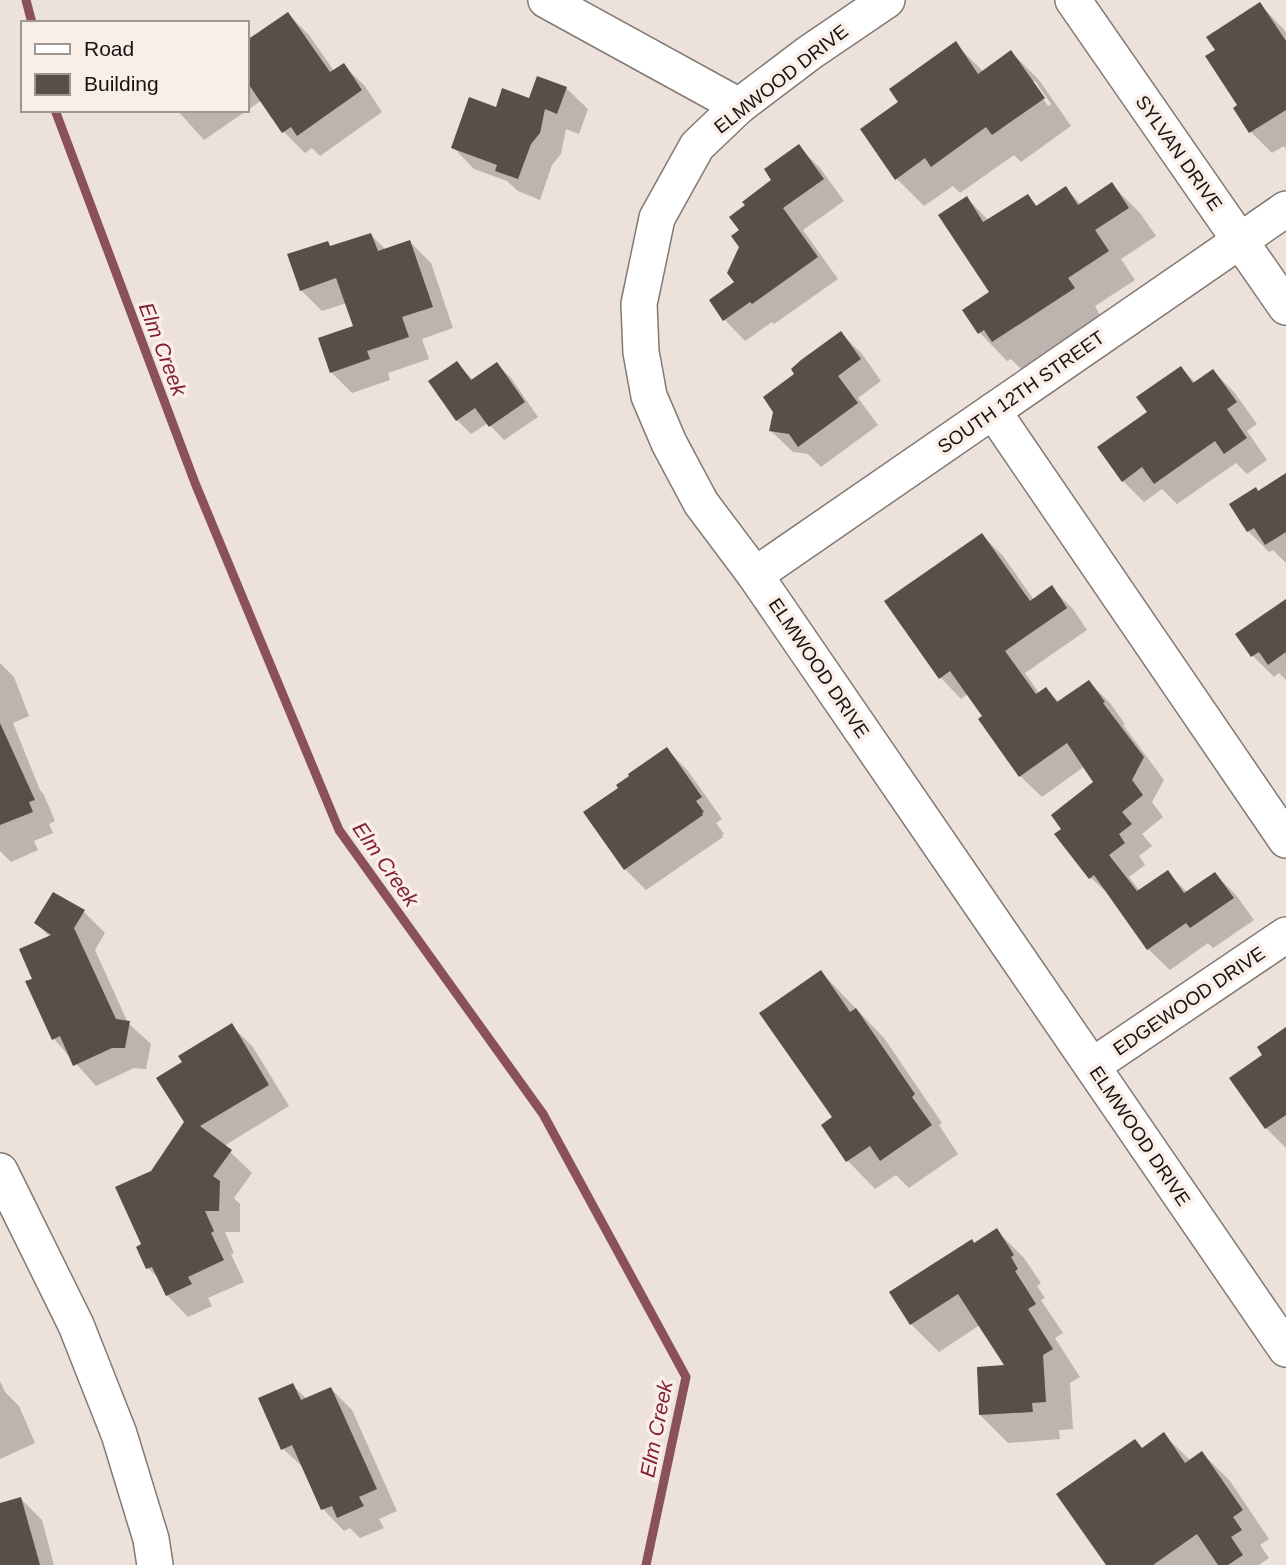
<svg xmlns="http://www.w3.org/2000/svg" width="1286" height="1565" font-family="Arial,sans-serif">
<rect width="100%" height="100%" fill="#ede2db"/>
<g fill="#0003" fill-rule="evenodd">
<path d="M1260 4 1286 32V149L1284 146 1272 153 1251 132 1235 108 1239 106 1217 50Z"/>
<path d="M288 14 309 35 334 71 343 65 365 86 382 112 320 156 312 148 305 153 284 132 262 100 204 140 177 110H247V42Z"/>
<path d="M955 44 984 72 1011 52 1039 80 1071 126 1021 162 1014 155 960 193 953 186 924 206 896 178 901 102ZM1031 81H1035L1051 104 1048 106Z"/>
<path d="M566 88 588 109 579 134 566 129 561 154 552 165 540 200 518 191 507 181 474 169 453 147 497 109Z"/>
<path d="M799 147 820 168 844 201 803 230 838 279 774 324 772 322 745 341 724 319 736 283 741 230Z"/>
<path d="M1112 185 1140 213 1156 236 1121 259 1135 280 1095 306 1101 317 1021 369 1011 359 1007 361 980 333 965 310 991 293 967 198 989 221 1027 196 1038 207 1066 189 1081 204Z"/>
<path d="M371 235 386 250 410 242 431 263 453 328 422 339 429 359 388 373 390 380 352 393 331 372 355 327 347 303 322 311 301 290 327 243 332 248Z"/>
<path d="M841 333 862 354 881 381 858 398 878 425 821 467 808 454 793 452 771 431 775 411 796 374Z"/>
<path d="M457 363 473 380 497 364 511 378 538 417 504 440 488 423 471 434 457 420Z"/>
<path d="M1181 368 1196 383 1213 371 1234 392 1257 424 1247 431 1267 460 1247 474 1236 463 1177 504 1162 489 1144 502 1123 481 1149 412Z"/>
<path d="M1286 475V563L1273 550 1269 552 1248 531 1259 492Z"/>
<path d="M982 535 1003 556 1034 600 1052 588 1073 609 1087 630 1025 673 1039 693 1046 689 1060 703 1089 682 1110 703 1125 724 1123 725 1164 780 1152 802 1163 817 1142 834 1152 846 1139 856 1145 865 1129 877 1140 891 1167 872 1188 893 1215 874 1236 895 1254 920 1213 948 1208 943 1170 970 1148 949 1113 898 1091 878 1056 834 1063 829 1096 782 1085 766 1042 797 1020 776 980 720 985 717 968 694 961 699 940 677Z"/>
<path d="M1286 607V680L1279 673 1274 677 1253 656Z"/>
<path d="M0 663 14 677 29 716 13 723 40 790 44 795 55 821 49 824 53 833 34 841 38 850 11 862 0 851Z"/>
<path d="M667 749 688 771 722 819 716 823 724 834 722 835 723 837 646 890 625 869 621 788Z"/>
<path d="M84 912 105 933 95 950 128 1023 151 1044 146 1069 134 1068 96 1086 54 1039 34 979 50 937 36 923Z"/>
<path d="M821 972 884 1038 942 1123 939 1125 958 1154 909 1188 896 1175 875 1189 848 1161 823 1125 834 1117Z"/>
<path d="M232 1026 253 1047 289 1106 224 1146 252 1173 234 1198 240 1204V1232H225L234 1253 231 1254 244 1282 208 1298 212 1306 188 1317 167 1295 161 1281 148 1268 143 1245 152 1172 186 1122 184 1063Z"/>
<path d="M1286 1029V1148L1266 1128 1265 1056Z"/>
<path d="M996 1230 1024 1258 1041 1283 1037 1286 1045 1298 1041 1300 1063 1333 1055 1338 1080 1377 1070 1383 1073 1429 1059 1430 1060 1439 1008 1443 980 1415 1007 1366 980 1325 939 1352 911 1324 974 1244Z"/>
<path d="M0 1381 5 1392 19 1406 35 1443 0 1459Z"/>
<path d="M292 1385 307 1399 331 1389 352 1410 397 1511 379 1519 384 1528 360 1538 350 1528 344 1531 323 1509 305 1469 282 1448Z"/>
<path d="M1164 1435 1191 1461 1202 1453 1230 1481 1269 1539 1260 1545 1269 1558 1259 1565H1107L1143 1449Z"/>
<path d="M21 1499 42 1520 54 1565H0V1505Z"/>
</g>
<g fill="none" stroke-linecap="round" stroke-linejoin="round">
<g stroke="#8a515a" stroke-width="9">
<path d="M26 0 32 23"/>
<path d="M55 110 195 483 339 830 543 1114 686 1377 646 1565"/>
</g>
</g>
<g fill="#565048">
<path d="M1260 2 1286 41V110L1249 133 1233 108 1237 105 1205 56 1215 50 1206 37Z"/>
<path d="M288 12 330 72 344 63 362 90 297 136 291 127 282 133 247 82V40Z"/>
<path d="M956 41 978 74 1011 50 1045 98 992 135 986 127 931 167 925 158 895 180 860 129 898 102 889 89Z"/>
<path d="M537 76 567 87 557 114 545 109 540 133 531 144 518 179 495 171 497 165 451 148 469 97 496 107 502 88 529 98Z"/>
<path d="M799 144 824 179 783 208 818 257 752 304 750 302 723 321 709 300 734 282 727 273 739 247 731 236 739 230 729 217 745 205 742 202 771 180 764 169Z"/>
<path d="M1112 182 1129 208 1095 230 1109 251 1068 278 1075 288 992 342 984 330 978 334 962 310 989 292 938 215 967 196 983 222 1028 194 1036 206 1066 186 1078 205Z"/>
<path d="M371 233 378 251 410 240 433 307 402 317 409 337 367 351 370 359 330 373 318 338 353 326 336 278 300 291 287 254 328 241 330 246Z"/>
<path d="M841 331 861 359 838 376 858 403 798 447 789 434 769 431 773 412 763 397 794 374 791 369 801 360Z"/>
<path d="M457 361 471 380 497 362 525 402 489 427 475 408 456 421 428 381Z"/>
<path d="M1181 366 1193 383 1213 369 1237 402 1227 409 1247 438 1224 454 1215 441 1154 484 1142 467 1122 482 1097 447 1147 412 1136 397Z"/>
<path d="M1286 473V532L1265 545 1254 528 1247 532 1229 504 1256 487 1258 491Z"/>
<path d="M982 533 1030 601 1052 585 1067 608 1005 651 1036 694 1046 687 1057 702 1089 680 1105 702 1103 703 1144 757 1132 780 1143 795 1122 812 1132 824 1119 834 1125 843 1109 855 1137 891 1168 870 1184 893 1215 872 1234 898 1190 928 1186 923 1147 950 1094 875 1089 879 1054 834 1061 829 1051 815 1093 782 1067 743 1019 777 978 719 982 716 950 671 939 679 884 601Z"/>
<path d="M1286 599V652L1268 665 1259 652 1251 657 1235 634Z"/>
<path d="M0 723 35 800 29 802 33 812 0 825Z"/>
<path d="M667 747 702 797 696 801 704 812 702 813 703 815 624 870 583 812 618 788 616 785 629 776 628 774Z"/>
<path d="M53 892 85 910 74 928 116 1019 130 1021 125 1048H112L73 1066 60 1036 52 1040 25 981 32 979 19 949 51 935 34 923Z"/>
<path d="M821 970 850 1012 856 1008 915 1094 912 1097 932 1125 880 1161 870 1146 846 1162 821 1125 832 1117 759 1013Z"/>
<path d="M232 1023 269 1085 200 1126 232 1150 213 1176 220 1181 219 1211H205L214 1231 211 1233 224 1260 188 1277 192 1284 166 1296 152 1267 146 1269 136 1247 141 1244 115 1187 151 1171 184 1122 156 1078 182 1062 178 1056Z"/>
<path d="M1286 1027V1115L1265 1129 1229 1078 1262 1055 1257 1047Z"/>
<path d="M997 1228 1014 1255 1011 1257 1018 1269 1015 1271 1036 1304 1028 1309 1053 1349 1043 1355 1046 1402 1032 1403 1033 1412 979 1415 977 1367 1004 1365 958 1294 910 1325 889 1292 972 1239 974 1243Z"/>
<path d="M293 1383 301 1400 331 1387 377 1489 359 1497 364 1506 337 1518 332 1506 321 1510 292 1445 281 1450 258 1398Z"/>
<path d="M1164 1432 1185 1463 1202 1451 1243 1510 1233 1517 1242 1530 1231 1537 1243 1555 1228 1565H1218L1197 1534 1153 1565H1106L1056 1494 1135 1439 1142 1448Z"/>
<path d="M21 1497 40 1565H0V1503Z"/>
</g>
<g fill="none" stroke-linecap="round" stroke-linejoin="round">
<g stroke="#837973" stroke-width="38">
<g id="minor">
<path d="M546 0 739 106"/>
<path d="M887 0 809 53 739 106 697 146 657 218 639 304 641 352 649 396 669 443 701 503 755 575 1286 1349"/>
<path d="M1073 0 1286 307"/>
<path d="M993 411 1286 840"/>
<path d="M755 575 1286 209"/>
<path d="M1092 1066 1286 935"/>
<path d="M0 1171 76 1325 119 1434 151 1539 155 1565"/>
</g>
</g>
<use href="#minor" stroke="#fff" stroke-width="35"/>
</g>
<g text-anchor="middle" dominant-baseline="central" stroke-width="7" stroke-linejoin="round" paint-order="stroke">
<g font-size="19" fill="#171311" stroke="#faefe8">
<text transform="translate(781 79) rotate(-38)">ELMWOOD DRIVE</text>
<text transform="translate(1179 153) rotate(55)">SYLVAN DRIVE</text>
<text transform="translate(1021 392) rotate(-35)">SOUTH 12TH STREET</text>
<text transform="translate(819 668) rotate(56)">ELMWOOD DRIVE</text>
<text transform="translate(1189 1001) rotate(-34)">EDGEWOOD DRIVE</text>
<text transform="translate(1140 1136) rotate(56)">ELMWOOD DRIVE</text>
</g>
<g font-size="21" font-style="italic" fill="#821f39" stroke="#faefe8">
<text transform="translate(163 349) rotate(69)">Elm Creek</text>
<text transform="translate(386 864) rotate(55)">Elm Creek</text>
<text transform="translate(656 1429) rotate(-79)">Elm Creek</text>
</g>
</g>
<rect x="21" y="21" width="228" height="91" fill="#faefe8" stroke="#9f9792" stroke-width="2"/>
<rect x="35" y="44" width="35" height="10" fill="#ffffff" stroke="#9f9792" stroke-width="2"/>
<text x="84" y="56" font-size="21" fill="#171311">Road</text>
<rect x="35" y="74" width="35" height="21" fill="#565048" stroke="#9f9792" stroke-width="2"/>
<text x="84" y="91" font-size="21" fill="#171311">Building</text>
</svg>
